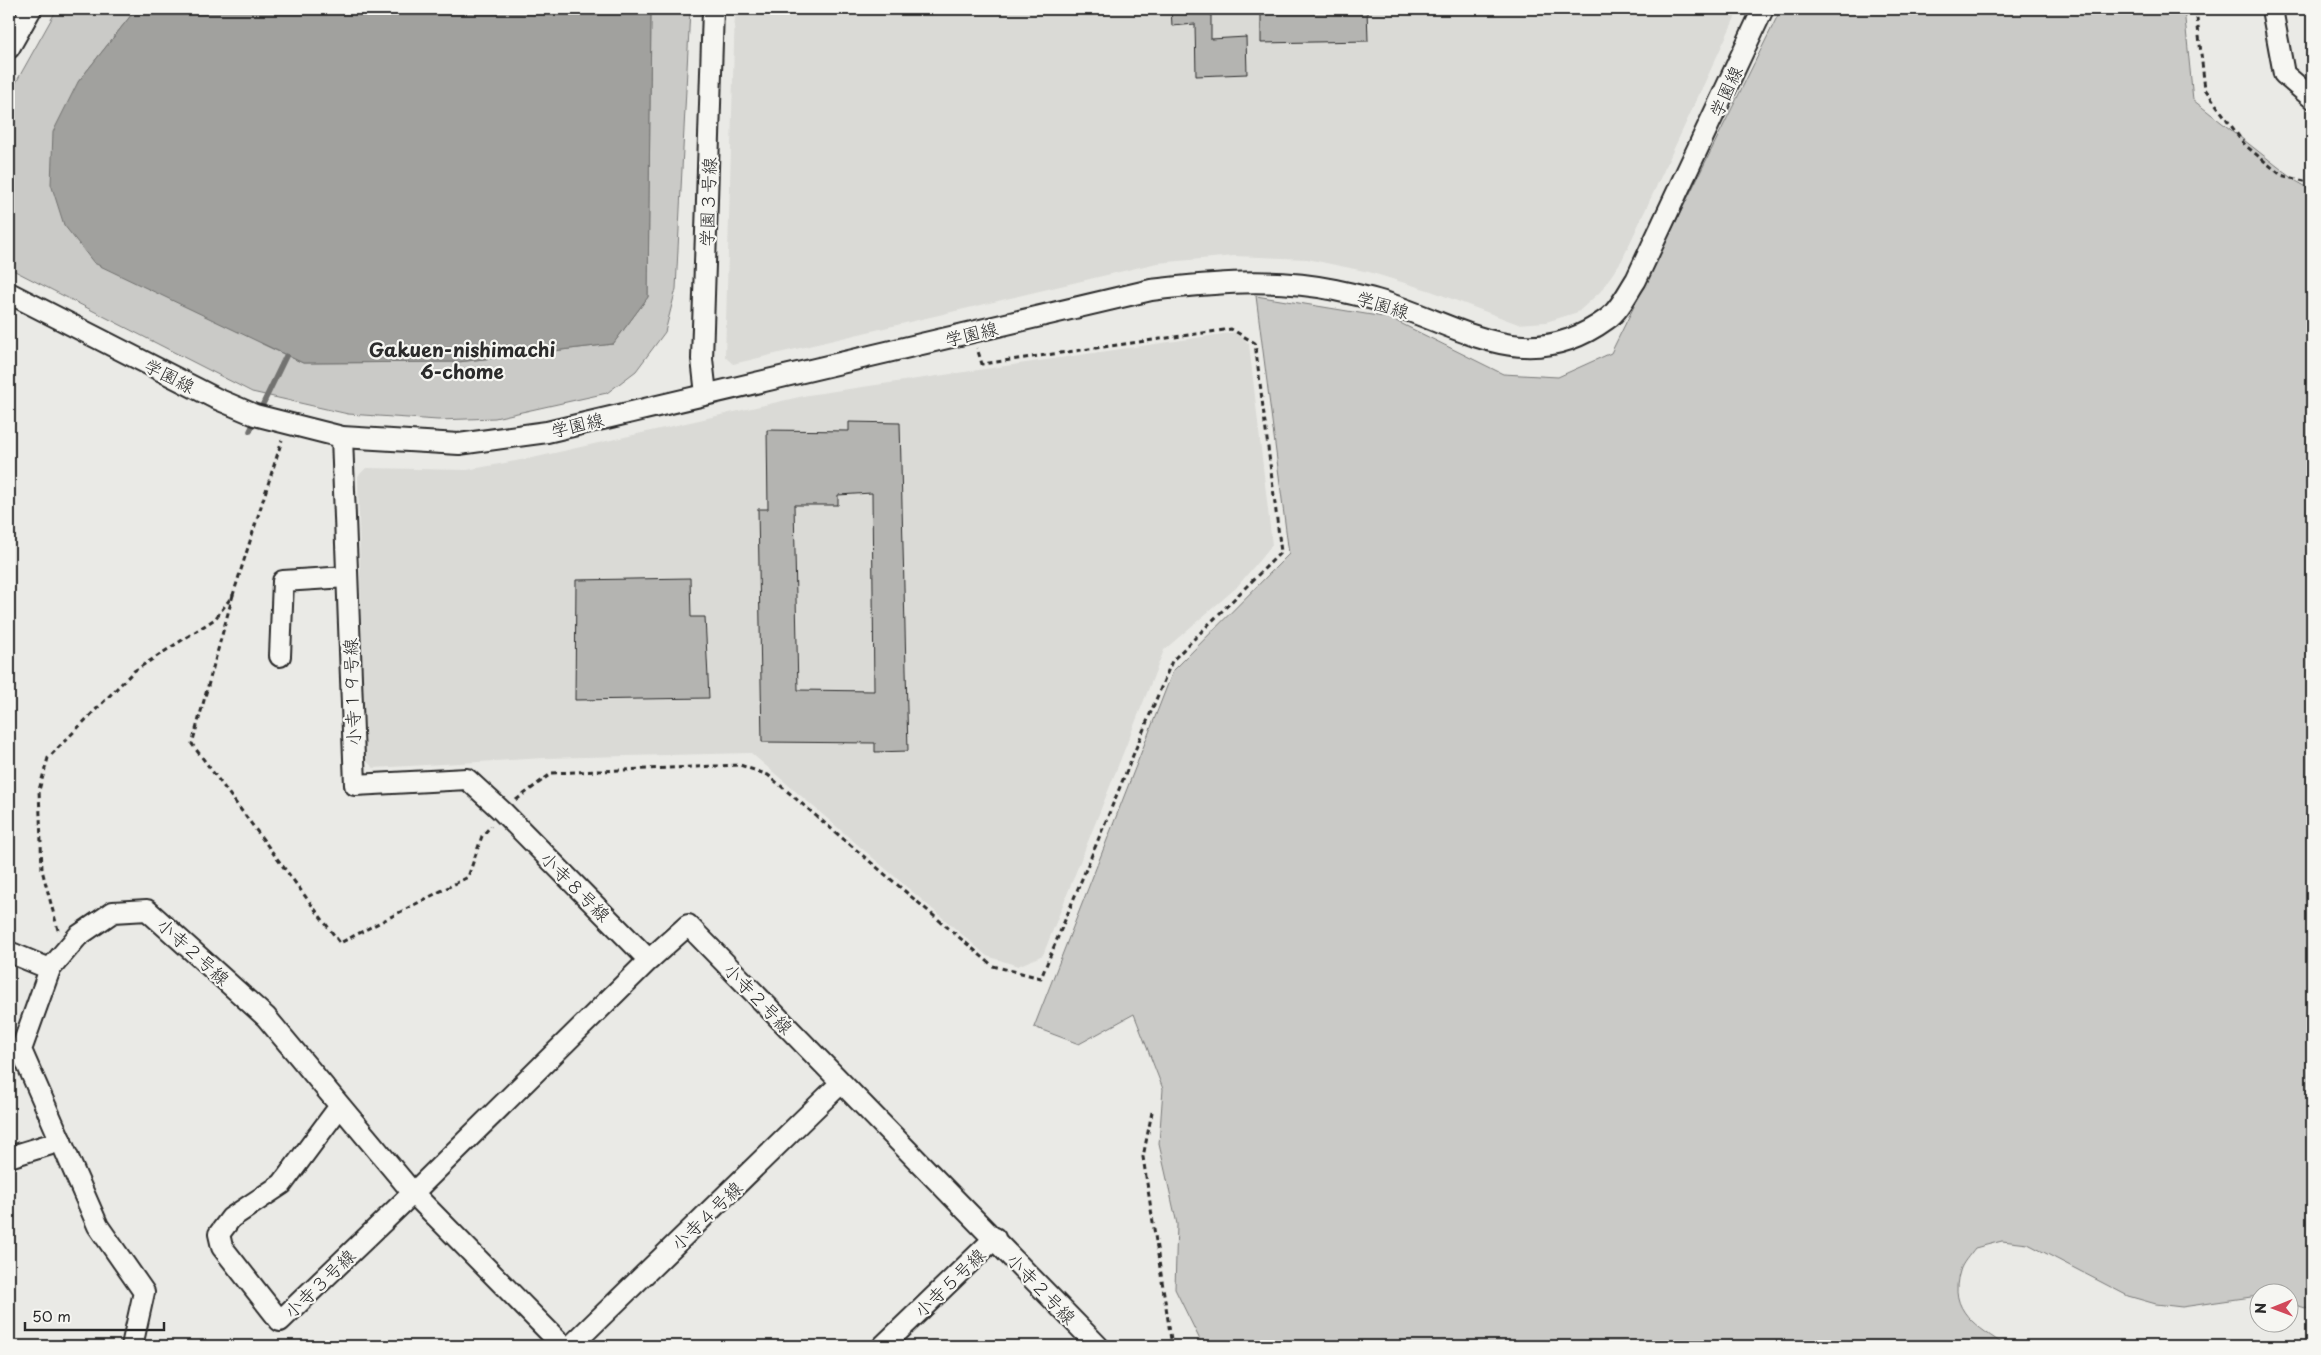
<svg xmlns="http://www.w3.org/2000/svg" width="2321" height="1355" font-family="'Playpen Sans','Klee One',sans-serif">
<rect width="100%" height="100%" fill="#eaeae6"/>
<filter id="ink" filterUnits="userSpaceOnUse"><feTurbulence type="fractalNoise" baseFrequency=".02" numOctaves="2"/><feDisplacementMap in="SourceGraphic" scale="10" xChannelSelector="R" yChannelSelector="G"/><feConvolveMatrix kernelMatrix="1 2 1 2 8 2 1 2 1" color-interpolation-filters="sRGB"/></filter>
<g filter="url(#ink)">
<g fill="#dadad6">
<path d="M735 9H1739L1622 260 1600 292 1578 312 1546 322 1518 324 1431 291 1369 272 1307 259 1234 256 1157 263 733 364 725 357Z"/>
<path d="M1237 332 1249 344 1272 545 1236 588 1164 650 1043 955 1018 966 987 956 751 753 544 758 374 768 364 759 358 476 366 468 467 470 537 457 808 395Z"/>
</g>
<g fill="#cacac7" stroke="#7a7a79">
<path d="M57 9H136L78 82 262 344 303 363 458 362 613 344 648 297 651 9H690L676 289 665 332 636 371 607 393 495 418 438 420 348 414 252 392 9 268V95Z"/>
<path d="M1781 9H2184L2193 100 2296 181 2312 190V1310L2289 1303 2288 1292H2258V1296L2182 1307 2156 1304 2128 1296 2028 1244 2002 1241 1975 1248C1970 1255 1962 1263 1960 1271 1947 1311 1978 1327 2006 1346H1203L1175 1289 1177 1224 1159 1144 1163 1089 1134 1014 1079 1044 1034 1027 1173 671 1289 554 1256 296 1390 318 1503 374 1558 377 1611 353Z"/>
</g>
<path fill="#a1a19e" stroke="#727270" d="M136 9H651L648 297 613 344 458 362 303 363 94 263 64 225 51 184 53 132 78 82Z"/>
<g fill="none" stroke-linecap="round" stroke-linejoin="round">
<path stroke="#727270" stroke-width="5.5" d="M250 431 286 356"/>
</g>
<g fill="#b4b4b1" stroke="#2b2b2b" fill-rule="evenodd">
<path d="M1171 9H1211V39L1246 37 1247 74 1196 76 1195 24 1172 26Z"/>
<path d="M1261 9H1367L1368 41 1261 43Z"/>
<path d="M849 422 900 423 908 751 875 752V743L762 742 758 509H768L767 430 849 431ZM872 493 874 691 798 690 794 505H838V495Z"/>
<path d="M690 578 691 617H705L709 698 575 700 576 580Z"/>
</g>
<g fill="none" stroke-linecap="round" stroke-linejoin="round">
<g stroke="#2b2b2b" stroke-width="24">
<g id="minor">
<path d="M2272 9 2284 74 2312 98"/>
<path d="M9 48 31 9"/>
<path d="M9 293 215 398 255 415 342 437 459 444 547 432 1151 290C1211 283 1275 277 1335 290 1353 294 1373 298 1390 304 1468 330 1529 376 1607 319 1619 311 1628 292 1636 280L1763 9"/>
<path d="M706 394 702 359 713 9"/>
<path d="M342 437 355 785 467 779 503 812 649 960"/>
<path d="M280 656 283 581 347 577"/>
<path d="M9 952 50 969"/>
<path d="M9 1157 61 1141"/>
<path d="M132 1346 144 1292 98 1226 21 1050 50 969 78 936 113 912 147 910 266 1017 413 1193 280 1321 222 1247 219 1234 231 1218 282 1184 340 1106"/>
<path d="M563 1346 413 1193 649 960 688 925 1098 1346"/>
<path d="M571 1346 841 1083"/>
<path d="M883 1346 995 1238"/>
</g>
</g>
<g stroke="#2b2b2b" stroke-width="3" stroke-dasharray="5 4" stroke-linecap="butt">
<path d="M2196 9 2205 89 2245 145 2281 175 2312 183"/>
<path d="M233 595 192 744 340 943 468 877 482 836 491 826"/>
<path d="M516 800 552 773 740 765 768 775 993 966 1041 978 1172 661 1281 552 1255 343 1231 329 982 364 977 348"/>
<path d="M58 930 42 870 39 790 48 758 134 671 215 619 233 595 282 440"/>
<path d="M1152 1112 1143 1157 1172 1346"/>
</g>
<use href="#minor" stroke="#f6f6f2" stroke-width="20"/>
</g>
</g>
<g text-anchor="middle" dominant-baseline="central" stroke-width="4.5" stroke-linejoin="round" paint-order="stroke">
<g font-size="18" fill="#2b2b2b" stroke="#f6f6f2">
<text transform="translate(1725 91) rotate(-65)">学園線</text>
<text transform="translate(707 202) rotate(-88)">学園３号線</text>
<text transform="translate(1383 304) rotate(17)">学園線</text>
<text transform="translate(971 333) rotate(-13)">学園線</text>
<text transform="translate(170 375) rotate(27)">学園線</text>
<text transform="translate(577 424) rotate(-13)">学園線</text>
<text transform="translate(351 692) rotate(-92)">小寺１９号線</text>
<text transform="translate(576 886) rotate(45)">小寺８号線</text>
<text transform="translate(194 951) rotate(42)">小寺２号線</text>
<text transform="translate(759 998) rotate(46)">小寺２号線</text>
<text transform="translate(706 1215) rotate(-44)">小寺４号線</text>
<text transform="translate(949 1282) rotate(-44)">小寺５号線</text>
<text transform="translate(319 1283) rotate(-44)">小寺３号線</text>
<text transform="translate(1042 1288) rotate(46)">小寺２号線</text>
</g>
<g font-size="19" font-weight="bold" fill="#2b2b2b" stroke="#f6f6f2">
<text x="462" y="349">Gakuen-nishimachi<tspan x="462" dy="22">6-chome</tspan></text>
</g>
</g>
<rect width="2321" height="1355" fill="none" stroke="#f6f6f2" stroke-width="30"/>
<rect x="15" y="15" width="2291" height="1325" fill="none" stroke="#2b2b2b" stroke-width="2" filter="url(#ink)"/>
<g transform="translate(2274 1308) rotate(269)"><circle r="24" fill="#f6f6f2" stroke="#a5a5a2"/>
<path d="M0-4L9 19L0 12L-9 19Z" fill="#d1495b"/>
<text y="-8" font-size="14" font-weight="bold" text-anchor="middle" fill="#2b2b2b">N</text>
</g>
<path d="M25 1322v8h139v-8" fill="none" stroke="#2b2b2b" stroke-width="2.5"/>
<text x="32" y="1322" font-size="15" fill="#2b2b2b" stroke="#f6f6f2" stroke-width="4" paint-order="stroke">50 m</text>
</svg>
